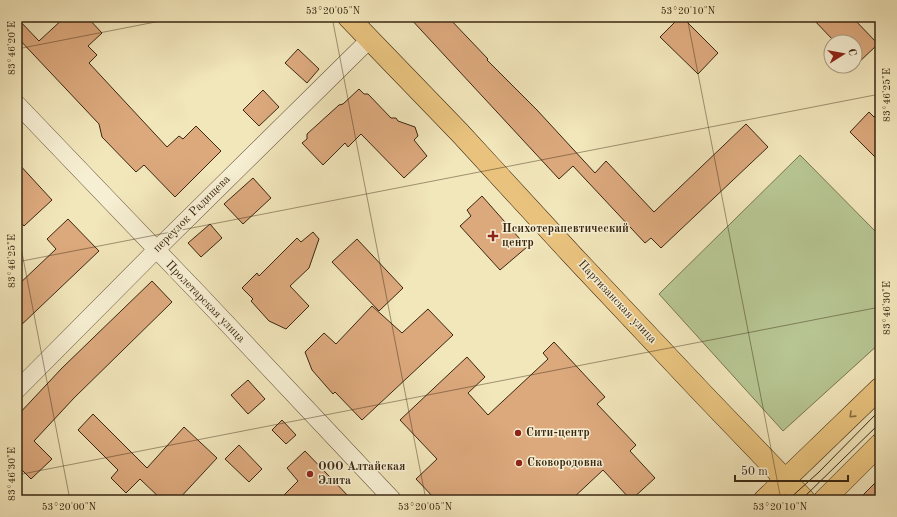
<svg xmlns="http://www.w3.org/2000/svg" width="897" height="517" font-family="'Old Standard TT',serif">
<rect width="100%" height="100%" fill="#f2e6bb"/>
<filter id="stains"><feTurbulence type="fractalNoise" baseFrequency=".005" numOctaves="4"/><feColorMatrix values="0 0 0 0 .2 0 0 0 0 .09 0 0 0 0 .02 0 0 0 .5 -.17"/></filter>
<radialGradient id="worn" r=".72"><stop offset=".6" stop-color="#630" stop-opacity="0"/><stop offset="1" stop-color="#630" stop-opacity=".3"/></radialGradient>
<path fill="#b7c693" stroke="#787652" d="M800 155 880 236V343L783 431 659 294Z"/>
<g fill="#dca97d" stroke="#3a2712">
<path d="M65 17H87L102 33 88 46 97 55 89 63 167 147 179 136 183 139 196 126 221 151 175 197 144 165 136 172 102 137 99 124 17 37V18L39 41Z"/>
<path d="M409 17H448L488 59 487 60 537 110 595 173 606 161 654 212 746 124 768 147 661 248 651 238 645 243 573 166 559 179Z"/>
<path d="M680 17H682L718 53 698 74 660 37Z"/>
<path d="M811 17H852L878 44 855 66V42H835Z"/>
<path d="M298 49 319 69 307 83 285 63Z"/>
<path d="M359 89 364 94H368L391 118H396L398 121 415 127 418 136 414 140 427 156 404 178 361 134 348 147 345 143 323 165 302 143 307 139V134L339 105 343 104Z"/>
<path d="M263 90 279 107 259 126 243 110Z"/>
<path d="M880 111V162L850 132 869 112 874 117Z"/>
<path d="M17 162 52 200 24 226 17 218Z"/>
<path d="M253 178 271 198 243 224 224 204Z"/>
<path d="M482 196 527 247 500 270 460 226 471 216 467 210Z"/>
<path d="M68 219 99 251 17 329V286L56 249 47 239Z"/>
<path d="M210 224 222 238 201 257 188 243Z"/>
<path d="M313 232 319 239 309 268 290 286 309 306 286 329 269 321 251 301 253 299 242 288 257 273 259 276 297 238 301 242Z"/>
<path d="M357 239 403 288 379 311 332 262Z"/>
<path d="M152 281 172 302 74 398 34 441 52 459 31 479 17 465V416L62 368Z"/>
<path d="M372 306 402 333 428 309 453 335 362 420 335 392 333 394 312 370 305 352 324 333 336 344Z"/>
<path d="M554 342 605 397 597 404 636 445 630 451 655 478 631 500 603 470 571 500H436L416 479 437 459 400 420 467 357 485 377 468 393 488 415 548 359 543 353Z"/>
<path d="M248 380 265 399 248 414 231 395Z"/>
<path d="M93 414 147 468 184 427 217 458 178 500H162L140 479 126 493 111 478 118 470 78 430Z"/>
<path d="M282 420 296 435 286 444 272 430Z"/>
<path d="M239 445 262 469 249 482 225 459Z"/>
<path d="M305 451 352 500H279L298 481 287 468Z"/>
<path d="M880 478V500H858Z"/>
</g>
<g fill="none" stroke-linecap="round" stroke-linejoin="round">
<g stroke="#68573c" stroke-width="18">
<g id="minor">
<path d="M17 104 201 296 393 500"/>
<path d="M17 390 156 250 369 40"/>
</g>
</g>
<g stroke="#3a2712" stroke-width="22">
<g id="major">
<path d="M348 17 460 133 574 257 705 396 805 500"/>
<path d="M764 500 880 388"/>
<path d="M824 500 880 444"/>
</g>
</g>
<use href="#minor" stroke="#f7efd3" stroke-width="17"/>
<use href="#major" stroke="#e9c37e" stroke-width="21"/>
<g stroke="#3a2712" stroke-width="1">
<path d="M788 500 819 472 880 410"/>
<path d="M801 500 880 423"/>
</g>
</g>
<defs><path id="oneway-chevron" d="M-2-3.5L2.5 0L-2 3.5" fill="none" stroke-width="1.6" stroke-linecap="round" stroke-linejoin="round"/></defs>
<use stroke="#896d43" href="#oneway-chevron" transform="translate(852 415) rotate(136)"/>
<path fill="none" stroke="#3a2712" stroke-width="1" stroke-opacity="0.45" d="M332 17 426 500M687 17 781 500M17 49 181 17M17 227 70 500M17 262 880 94M17 475 880 307"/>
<g fill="#8f2418" stroke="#f7efd3" stroke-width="1.5">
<path d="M491 230h4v4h4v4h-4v4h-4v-4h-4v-4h4z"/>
<circle cx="518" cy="433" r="4"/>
<circle cx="519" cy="463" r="4"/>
<circle cx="310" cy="474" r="4"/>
</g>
<g text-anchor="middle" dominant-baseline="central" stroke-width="3" stroke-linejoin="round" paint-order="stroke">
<g font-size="12" fill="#3a2712" stroke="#f7efd3">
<text transform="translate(192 214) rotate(-45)">переулок Радищева</text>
<text transform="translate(205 302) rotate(46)">Пролетарская улица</text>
<text transform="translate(617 302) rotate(47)">Партизанская улица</text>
</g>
<g font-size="12" font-weight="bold" fill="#3a2712" stroke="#f7efd3" text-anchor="start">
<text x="502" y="229">Психотерапевтический<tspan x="502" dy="14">центр</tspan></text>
<text x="526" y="433">Сити-центр</text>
<text x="527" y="463">Сковородовна</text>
<text x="318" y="467">ООО Алтайская<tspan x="318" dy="14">Элита</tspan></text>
</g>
</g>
<rect width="897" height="517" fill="none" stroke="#f2e6bb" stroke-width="44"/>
<g transform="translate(843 54) rotate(79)"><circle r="19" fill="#f7efd3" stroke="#ab9f86"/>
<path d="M0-3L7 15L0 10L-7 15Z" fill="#8f2418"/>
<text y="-6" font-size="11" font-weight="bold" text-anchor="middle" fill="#3a2712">С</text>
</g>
<path d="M735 475v6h113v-6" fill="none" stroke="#3a2712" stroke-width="2"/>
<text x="741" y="475" font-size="12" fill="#3a2712" stroke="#f7efd3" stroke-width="3" paint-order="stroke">50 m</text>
<rect x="22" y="22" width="853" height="473" fill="none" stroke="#3a2712" stroke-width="1.5"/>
<g font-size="10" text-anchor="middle" fill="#3a2712">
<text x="333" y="14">53°20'05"N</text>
<text x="688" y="14">53°20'10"N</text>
<text transform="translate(11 48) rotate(-90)" y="4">83°46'20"E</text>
<text transform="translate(886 95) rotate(-90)" y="4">83°46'25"E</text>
<text transform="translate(11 261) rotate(-90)" y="4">83°46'25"E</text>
<text transform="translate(886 308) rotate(-90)" y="4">83°46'30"E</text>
<text transform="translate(11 474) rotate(-90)" y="4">83°46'30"E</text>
<text x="69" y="510">53°20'00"N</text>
<text x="425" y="510">53°20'05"N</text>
<text x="780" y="510">53°20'10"N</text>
</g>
<rect width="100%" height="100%" filter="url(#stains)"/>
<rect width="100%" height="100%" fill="url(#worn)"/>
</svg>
